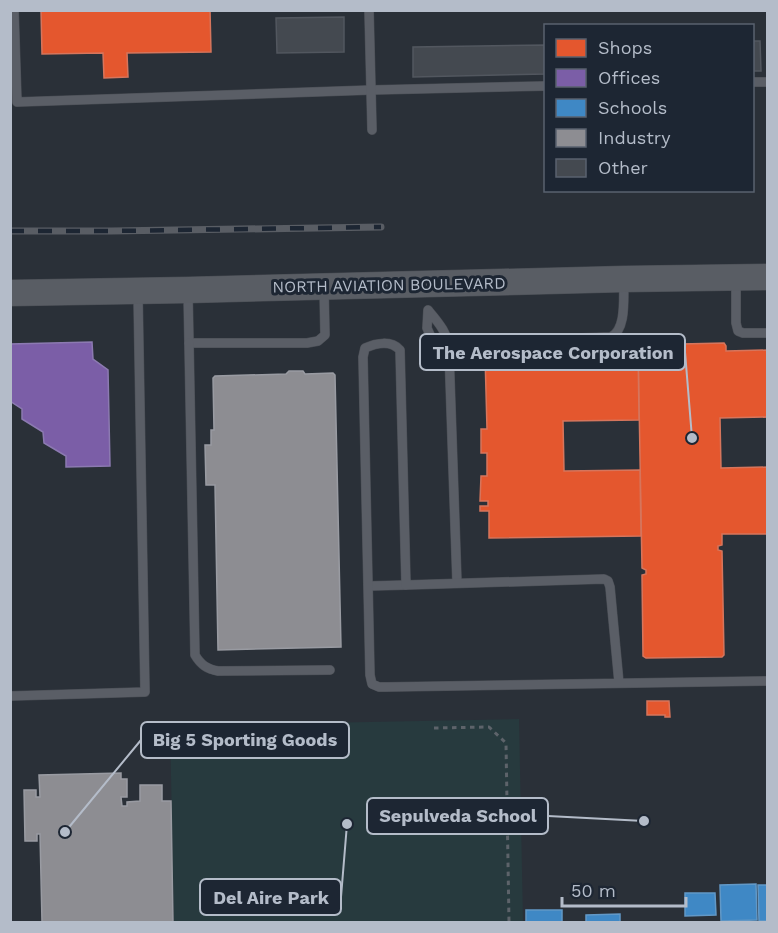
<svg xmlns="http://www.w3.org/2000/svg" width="778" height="933" font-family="'Work Sans',sans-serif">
<rect width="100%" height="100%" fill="#2a3038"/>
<path fill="#273a3e" d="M519 719 523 922H174L170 726Z"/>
<g fill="#e4572e" stroke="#d6755c" stroke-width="1.5">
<path d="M41 10H210L211 52 127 53 128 77 104 78 103 53 42 54Z"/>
<path d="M724 343 726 346V351L768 350V417L720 418 721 468 768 467V534H722V545L718 546V550L722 551 724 655 722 657 646 658 643 656 642 575 646 574V570L642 568 638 345Z"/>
<path d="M632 345H638L639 420 563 421 564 471 640 470 641 536 489 538V511H480V506H488V501H480L481 476H487V453H481V429H487L485 355 630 353V347Z"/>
<path d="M647 701H669L670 717H665V715H647Z"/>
</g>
<path fill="#7b5ea7" stroke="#8c7ab1" stroke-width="1.5" d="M92 342 93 359 108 370 110 466 66 467V456L44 443 43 432 22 419V409L10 401V344Z"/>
<g fill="#3f88c5" stroke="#6298c6" stroke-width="1.5">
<path d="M756 884 757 920 721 921 720 885Z"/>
<path d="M758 885H768V921H759Z"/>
<path d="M685 893H715L716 915 685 916Z"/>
<rect x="526" y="910" width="36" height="12"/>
<path d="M620 914V922H586V915Z"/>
</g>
<g fill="#8d8d92" stroke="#999ba2" stroke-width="1.5">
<path d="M289 371H303L305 374 333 373 335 375 341 647 218 650 215 485H206L205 445H211V430H214L213 378 215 376 286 374Z"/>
<path d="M121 773V779H127V797H121L122 806H127V802L140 801V785H162V801H171L173 922H42L40 834H37V841H25L24 790H36V797H40L39 775Z"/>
</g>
<g fill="#444950" stroke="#52575f" stroke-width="1.5">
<path d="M344 17V52L277 53 276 18Z"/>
<path d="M752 41H760L761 71H752Z"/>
<path d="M546 45V74L413 77V47Z"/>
</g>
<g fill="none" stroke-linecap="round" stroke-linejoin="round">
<g stroke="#484c53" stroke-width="10">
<g id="service">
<path d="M14 10 17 102 371 90 546 86"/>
<path d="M369 10 372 130"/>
<path d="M752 82H768"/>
<path d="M736 279V323L738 331 743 333H768"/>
<path d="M188 292 189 343H307L318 341 325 335 324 288"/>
<path d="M189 343 195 655C201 665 207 669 218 671L330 670"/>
<path d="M457 583 449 351C448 333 439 323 428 310L427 328 435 346 449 351 469 342 611 337C627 329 623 297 624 282"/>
<path d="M369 586 406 585"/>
<path d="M619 683 610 587 608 581 604 579 406 585 400 350C391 340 376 343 365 348L363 357 370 675 372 684 379 687H386L768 681"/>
<path d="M10 696 145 692 138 294"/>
</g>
</g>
<g stroke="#484c53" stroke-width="27">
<path id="secondary" d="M10 293 188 290 624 279 768 277"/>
</g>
<path stroke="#5d636a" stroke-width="3" stroke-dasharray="4.5 4.5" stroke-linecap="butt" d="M434 728 489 727 506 743 509 922"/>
<use href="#service" stroke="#5a5e66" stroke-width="9"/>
<use href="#secondary" stroke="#595d64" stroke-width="26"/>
<g stroke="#595d64" stroke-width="7">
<path id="rail" d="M10 231H111L381 227"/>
</g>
<use href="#rail" stroke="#1d2633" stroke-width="4.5" stroke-dasharray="14" stroke-linecap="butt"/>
</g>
<g text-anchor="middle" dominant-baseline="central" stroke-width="6" stroke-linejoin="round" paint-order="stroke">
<g font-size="16" fill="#b4bcc9" stroke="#1d2633">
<text transform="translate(389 285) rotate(-1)">NORTH AVIATION BOULEVARD</text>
</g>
</g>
<path fill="none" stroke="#b4bcc9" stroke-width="2" d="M692 438L685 352M65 832L141 740M644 821L548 816M347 824L341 897"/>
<g fill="#b4bcc9" stroke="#1d2633" stroke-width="2">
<circle cx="692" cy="438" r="6"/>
<circle cx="65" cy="832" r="6"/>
<circle cx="644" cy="821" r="6"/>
<circle cx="347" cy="824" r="6"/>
</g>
<g fill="#1d2633" stroke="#b4bcc9" stroke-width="2">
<rect x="420" y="334" width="265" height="36" rx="6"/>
<rect x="141" y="722" width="208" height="36" rx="6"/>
<rect x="367" y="798" width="181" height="36" rx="6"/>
<rect x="200" y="879" width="141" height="36" rx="6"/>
</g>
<g font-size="18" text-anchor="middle" font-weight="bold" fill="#b4bcc9">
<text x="553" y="359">The Aerospace Corporation</text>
<text x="245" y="746">Big 5 Sporting Goods</text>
<text x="458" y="822">Sepulveda School</text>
<text x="271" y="904">Del Aire Park</text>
</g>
<rect width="778" height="933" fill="none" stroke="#b4bcc9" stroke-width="24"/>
<rect x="544" y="24" width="210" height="168" fill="#1d2633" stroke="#59626f" stroke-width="1.5"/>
<rect x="556" y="39" width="30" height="18" fill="#e4572e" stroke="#59626f" stroke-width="1.5"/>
<text x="598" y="54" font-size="18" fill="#b4bcc9">Shops</text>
<rect x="556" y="69" width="30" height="18" fill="#7b5ea7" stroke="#59626f" stroke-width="1.5"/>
<text x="598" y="84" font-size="18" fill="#b4bcc9">Offices</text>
<rect x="556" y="99" width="30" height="18" fill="#3f88c5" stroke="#59626f" stroke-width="1.5"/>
<text x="598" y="114" font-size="18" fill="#b4bcc9">Schools</text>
<rect x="556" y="129" width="30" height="18" fill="#8d8d92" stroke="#59626f" stroke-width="1.5"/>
<text x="598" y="144" font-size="18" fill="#b4bcc9">Industry</text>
<rect x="556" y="159" width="30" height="18" fill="#444950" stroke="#59626f" stroke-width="1.5"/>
<text x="598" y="174" font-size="18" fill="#b4bcc9">Other</text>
<path d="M562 897v9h124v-9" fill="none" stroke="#b4bcc9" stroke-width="3"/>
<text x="571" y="897" font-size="18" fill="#b4bcc9" stroke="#1d2633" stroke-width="4.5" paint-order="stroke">50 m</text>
</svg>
